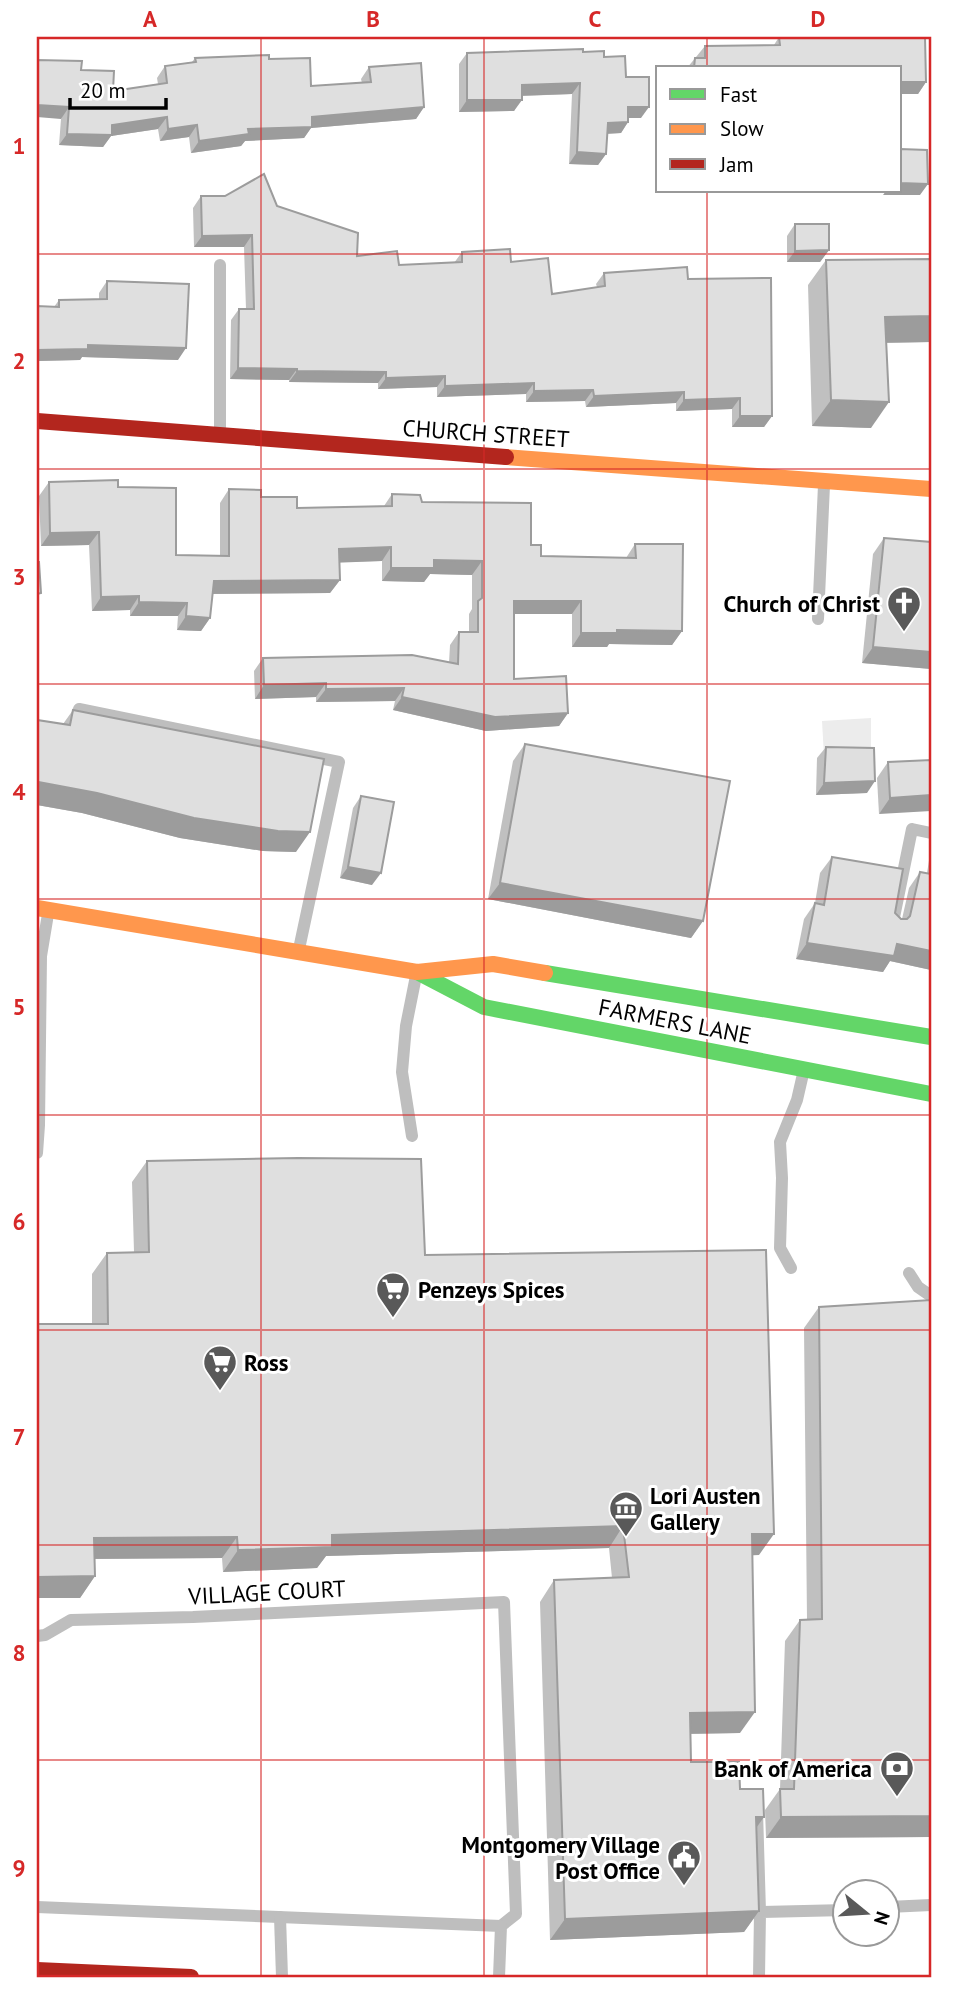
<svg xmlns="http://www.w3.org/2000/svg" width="968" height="2014" font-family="'PT Sans',sans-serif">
<rect width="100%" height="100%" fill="#fff"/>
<path fill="#ececec" d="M871 718V759L824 756 822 721Z"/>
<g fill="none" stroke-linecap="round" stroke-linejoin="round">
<g stroke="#bebebe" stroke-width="12">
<path d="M220 433V265"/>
<path d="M818 619 824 485"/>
<path d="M79 709 339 762 299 949"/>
<path d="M892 927 912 829 931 833"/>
<path d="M412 1136 402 1072 406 1026 416 976"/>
<path d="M37 1153 39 1125 41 956 48 914"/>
<path d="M791 1268 780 1248 782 1178 780 1142 797 1100 803 1074"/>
<path d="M909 1273 918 1287 931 1296"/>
<path d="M37 1636 45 1635 71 1620 193 1617 504 1602 516 1914 501 1926 499 1977"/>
<path d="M757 1811 760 1912"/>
<path d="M37 1907 501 1926"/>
<path d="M888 1907 931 1905"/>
<path d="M280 1917 282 1977"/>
<path d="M759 1977 760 1912 846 1910"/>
</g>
<g stroke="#63d668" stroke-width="16">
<path d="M417 972 484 1007 931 1094"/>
<path d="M545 973 931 1037"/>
</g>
<g stroke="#ff974d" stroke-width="16">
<path d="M506 457 931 489"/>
<path d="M37 908 417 972 493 964 545 973"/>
</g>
<g stroke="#b3261e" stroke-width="16">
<path d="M37 421 506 457"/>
<path d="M37 1970 191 1977"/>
</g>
</g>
<g fill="#c0c0c0">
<path d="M779 37H925L926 82 918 94H900V68H687L705 46 774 45Z"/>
<path d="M583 52 604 57 626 77 641 118H628V122L621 133 607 134 606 154 598 165 569 164 572 94 522 96 514 111 459 112V64L467 53Z"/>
<path d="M195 58 269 59 311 86 362 83 361 79 369 67 424 107 416 119 311 128 304 138 245 141 241 146 191 153 189 137 160 141 158 129 111 136 103 147 59 145 61 119 81 70 113 91 158 84 157 78 165 66 192 62Z"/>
<path d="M201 196 277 206 357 256 399 265 454 263 462 252 511 262 552 294 597 287 596 284 604 273 688 279 772 416 764 427H732V409L676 411V403L586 407 585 401 526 402V394L437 397V387L378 389V383L289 382V380L230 379 231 320 239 309H246L244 247H194L193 208Z"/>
<path d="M795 224 829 250 820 262H787V236Z"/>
<path d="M931 259V342L886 343 871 428 812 426 808 285 826 260Z"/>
<path d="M107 281 178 360 82 357 80 360 37 361V306L54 307 59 300 99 299V293Z"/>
<path d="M49 482 118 487 176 555H220V503L229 489 261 497 297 508 384 506 392 494 422 502 531 545 541 556 626 558 635 544 682 631 672 645 609 644 607 647H572V614H514V679L568 713 559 726 486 731 393 710 395 701 316 702V697L255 699 254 671 263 658 449 663 450 645 459 632H469V614L472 609V575L430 574 424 582 382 581V561L339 562 340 580 330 593 212 594 210 618 201 631 177 630 178 616H130V610L92 611 89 545 41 546 39 496Z"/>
<path d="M884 538 931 542V669L862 663 873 554Z"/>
<path d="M73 710 296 852 263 851 180 838 82 813 37 805V720L63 724Z"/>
<path d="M525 744 703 921 691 938 488 899 513 761Z"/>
<path d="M826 747 867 793 816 795 817 758Z"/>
<path d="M931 760 879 814 877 778 888 762Z"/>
<path d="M361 796 372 885 340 878 353 808Z"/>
<path d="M931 848V970L890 961 883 972 796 959 804 919 815 903 820 873 832 857 902 919 909 888 920 872 927 873Z"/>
<path d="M147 1161 425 1255 759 1555H752L740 1733 690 1734 691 1762 740 1789 757 1827 759 1911 744 1932 550 1940 540 1602 554 1580 612 1578 609 1548 326 1556 317 1568 223 1572 222 1558 94 1559 95 1576 80 1598 92 1324V1274L107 1253 134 1252 132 1182Z"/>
<path d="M931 1300V1837L766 1838 765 1810 780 1789 785 1641 800 1620H807L804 1328 819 1307Z"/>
</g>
<g fill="#9c9c9c">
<path d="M900 82H926L918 94H900Z"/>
<path d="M580 83 572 94 514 96 522 85Z"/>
<path d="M467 100H522L514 111 459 112Z"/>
<path d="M37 105 69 107 61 119 37 117Z"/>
<path d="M424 107 416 119 311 128 304 138 245 141 241 146 191 153 199 141 248 129 312 117Z"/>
<path d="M628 107H649L641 118H620Z"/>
<path d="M167 117 158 129 111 136 103 147 59 145 67 134 112 125Z"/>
<path d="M628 122 621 133 600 134 608 123Z"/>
<path d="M197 125 189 137 160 141 168 129Z"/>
<path d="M577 152 606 154 598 165 569 164Z"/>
<path d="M900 183 928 184 920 195H883L886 191H900Z"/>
<path d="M252 235 244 247H194L202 236Z"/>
<path d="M829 250 820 262H787L795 251Z"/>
<path d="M931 316V342L867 343 885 317Z"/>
<path d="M88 345 186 348 178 360 82 357 80 360 37 361V350Z"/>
<path d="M238 368 297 369 289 380 230 379Z"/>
<path d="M297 371 386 372 378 383 289 382Z"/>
<path d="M445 376 437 387 378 389 386 378Z"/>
<path d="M534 383 526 394 437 397 445 386Z"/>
<path d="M593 390 585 401 526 402 534 391Z"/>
<path d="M684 392 676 403 586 407 594 396Z"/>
<path d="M740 398 732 409 676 411 684 400Z"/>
<path d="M831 400 889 402 871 428 812 426Z"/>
<path d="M740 416H772L764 427H732Z"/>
<path d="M99 532 89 545 41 546 50 533Z"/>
<path d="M391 547 382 561 330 563 339 549Z"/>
<path d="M434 560 482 561 472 575 430 574 424 582 382 581 391 568Z"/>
<path d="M340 580 330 593 204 594 214 581Z"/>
<path d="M139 596 130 610 92 611 101 597Z"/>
<path d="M514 601H581L572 614H504Z"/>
<path d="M139 602 187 603 178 616H130Z"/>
<path d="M186 616 210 618 201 631 177 630Z"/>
<path d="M617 630 682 631 672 645 609 644 607 647H572L581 633Z"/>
<path d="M873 647 931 652V669L862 663Z"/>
<path d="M326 683 316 697 255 699 264 685Z"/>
<path d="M404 688 395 701 316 702 326 689Z"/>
<path d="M402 697 568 713 559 726 486 731 393 710Z"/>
<path d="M875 781 867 793 816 795 824 783Z"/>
<path d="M38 782 310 832 296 852 263 851 180 838 82 813 37 805Z"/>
<path d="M931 795V811L879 814 890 798Z"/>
<path d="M348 867 381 873 372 885 340 878Z"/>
<path d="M500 883 703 921 691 938 488 899Z"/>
<path d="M807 943 897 944 931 951V970L890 961 883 972 796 959Z"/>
<path d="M623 1526 609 1548 326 1556 317 1568 223 1572 238 1550 332 1535Z"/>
<path d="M752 1534H774L759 1555 737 1556Z"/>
<path d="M237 1537 222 1558 79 1559 94 1538Z"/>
<path d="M95 1576 80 1598H37V1577Z"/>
<path d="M755 1712 740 1733 675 1734 690 1713Z"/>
<path d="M931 1816V1837L766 1838 781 1817Z"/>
<path d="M756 1817H764L749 1838Z"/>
<path d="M759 1911 744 1932 550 1940 565 1919Z"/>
</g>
<g fill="#dfdfdf" stroke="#9c9c9c" stroke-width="2">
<path d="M779 37H925L926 82H900V68H694L695 58H705V46L780 45Z"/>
<path d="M583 49V52L604 51V57L625 56 626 77H649V107H628V122L608 123 606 154 577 152 580 83 522 85V100H467V53Z"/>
<path d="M269 55V59L310 58 311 86 371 82 369 67 421 63 424 107 312 117V127L248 129 249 134 199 141 197 125 168 129 167 117 112 125V135L67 134 69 107 37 105V60L82 61 81 70 114 71 113 91 167 83 165 66 196 62 195 58Z"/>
<path d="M900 149 927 150 928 184 900 183Z"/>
<path d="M264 174 277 206 358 233 357 256 397 251 399 265 462 262V252L510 249 511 262 548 258 552 294 605 286 604 273 687 267 688 279 771 278 772 416H740V398L684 400V392L594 396 593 390 534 391V383L445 386V376L386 378V372L297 371V369L238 368 239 309H254L252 235 202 236 201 196H225Z"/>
<path d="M795 224H829V250L795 251Z"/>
<path d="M931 259V316L885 317 889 402 831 400 826 260Z"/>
<path d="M107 281 189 284 186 348 88 345V349L37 350V306L59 307V300L107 299Z"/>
<path d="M118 480V487L176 488V555L229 556V489L261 490V497H297V508L392 506V494L420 495 422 502 531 503V545H541V556L636 558 635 544H683L682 631 617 630V633H581V601H514V679L566 676 568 713 495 717 402 697 404 688 326 689V683L264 685 263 658 412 655 458 664 459 632H478V601L482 598V561L434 560V568H391V547L339 549 340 580 214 581 210 618 186 616 187 603 139 602V596L101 597 99 532 50 533 49 482Z"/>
<path d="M884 538 931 542V652L873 647Z"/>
<path d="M37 562H39L41 593 37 594Z"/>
<path d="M73 710 324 759 310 832 278 831 194 818 97 793 38 782 37 786V720L70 725Z"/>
<path d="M525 744 730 781 703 921 500 883Z"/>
<path d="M826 747 874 748 875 781 824 783Z"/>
<path d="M931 760V795L890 798 888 762Z"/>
<path d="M361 796 394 802 381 873 348 867Z"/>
<path d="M832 857 903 869 895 913 901 919H907L910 916 920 872 931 874V951L897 944 894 956 807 943 815 903 824 905Z"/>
<path d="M298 1158 421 1159 425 1255 766 1250 774 1534H752L755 1712 690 1713 691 1762H739L740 1789H763L764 1817H756L759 1911 565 1919 554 1580 629 1577 623 1526 332 1535V1547L238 1550 237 1537 94 1538 95 1576 37 1577V1324H108L107 1253 149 1252 147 1161Z"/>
<path d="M931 1300V1816L781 1817 780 1789H794L800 1620 822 1619 819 1307Z"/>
</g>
<path fill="none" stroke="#d62828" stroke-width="2" stroke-opacity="0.55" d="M261 37V1977M484 37V1977M707 37V68M707 191V1977M37 254H931M37 469H931M37 684H931M37 899H931M37 1115H931M37 1330H931M37 1545H931M37 1760H931"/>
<defs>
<g id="church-pin" transform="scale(1.75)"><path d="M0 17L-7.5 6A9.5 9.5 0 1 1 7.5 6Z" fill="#595959" stroke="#fff"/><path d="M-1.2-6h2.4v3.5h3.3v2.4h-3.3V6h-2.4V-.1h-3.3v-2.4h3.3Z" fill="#fff"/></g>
<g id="supermarket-pin" transform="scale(1.75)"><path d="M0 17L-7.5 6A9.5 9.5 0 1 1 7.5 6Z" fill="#595959" stroke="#fff"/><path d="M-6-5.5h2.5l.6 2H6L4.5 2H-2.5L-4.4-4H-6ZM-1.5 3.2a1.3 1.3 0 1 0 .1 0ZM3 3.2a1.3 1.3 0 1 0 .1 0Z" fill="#fff"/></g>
<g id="museum-pin" transform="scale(1.75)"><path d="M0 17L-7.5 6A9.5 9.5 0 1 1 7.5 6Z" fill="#595959" stroke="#fff"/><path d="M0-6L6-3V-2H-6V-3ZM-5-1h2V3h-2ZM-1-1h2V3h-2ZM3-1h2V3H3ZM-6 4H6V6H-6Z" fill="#fff"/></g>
<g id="bank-pin" transform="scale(1.75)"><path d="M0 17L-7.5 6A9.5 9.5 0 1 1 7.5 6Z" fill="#595959" stroke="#fff"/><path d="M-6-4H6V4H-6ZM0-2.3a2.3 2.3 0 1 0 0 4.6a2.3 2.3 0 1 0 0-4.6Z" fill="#fff"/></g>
<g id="civic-pin" transform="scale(1.75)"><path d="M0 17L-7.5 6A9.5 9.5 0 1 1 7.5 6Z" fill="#595959" stroke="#fff"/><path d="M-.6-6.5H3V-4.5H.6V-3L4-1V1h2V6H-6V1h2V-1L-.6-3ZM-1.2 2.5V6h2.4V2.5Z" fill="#fff"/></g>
</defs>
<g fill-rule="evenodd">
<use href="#church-pin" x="904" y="603"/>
<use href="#supermarket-pin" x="393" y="1289"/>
<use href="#supermarket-pin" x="220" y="1362"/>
<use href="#museum-pin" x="626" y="1508"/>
<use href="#bank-pin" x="897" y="1768"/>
<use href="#civic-pin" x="684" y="1857"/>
</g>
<g text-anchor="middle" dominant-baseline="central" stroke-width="6" stroke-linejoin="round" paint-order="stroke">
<g font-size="23" fill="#000" stroke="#fff">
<text transform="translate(486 433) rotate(4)">CHURCH STREET</text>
<text transform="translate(675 1021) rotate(11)">FARMERS LANE</text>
<text transform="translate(267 1592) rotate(-3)">VILLAGE COURT</text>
</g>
<g font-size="23" font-weight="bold" fill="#000" stroke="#fff" text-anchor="end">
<text x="880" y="603">Church of Christ</text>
<text x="418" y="1289" text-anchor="start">Penzeys Spices</text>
<text x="244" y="1362" text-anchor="start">Ross</text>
<text x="650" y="1495" text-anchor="start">Lori Austen<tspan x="650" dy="26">Gallery</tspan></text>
<text x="872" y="1768">Bank of America</text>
<text x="660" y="1844">Montgomery Village<tspan x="660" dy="26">Post Office</tspan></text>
</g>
</g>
<rect width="968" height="2014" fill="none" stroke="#ffffff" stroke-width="77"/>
<rect x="656" y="66" width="245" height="126" fill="#ffffff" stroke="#999999" stroke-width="2"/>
<rect x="670" y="89" width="35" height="10" fill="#63d668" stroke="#999999" stroke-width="2"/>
<text x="720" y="102" font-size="21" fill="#000000">Fast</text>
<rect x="670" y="124" width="35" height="10" fill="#ff974d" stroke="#999999" stroke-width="2"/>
<text x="720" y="136" font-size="21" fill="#000000">Slow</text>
<rect x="670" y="159" width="35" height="10" fill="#b3261e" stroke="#999999" stroke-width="2"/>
<text x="720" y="172" font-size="21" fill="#000000">Jam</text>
<g transform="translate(866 1913) rotate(108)"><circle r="33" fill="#ffffff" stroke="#999999" stroke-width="2"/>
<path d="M0-5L12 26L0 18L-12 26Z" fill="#595959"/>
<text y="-10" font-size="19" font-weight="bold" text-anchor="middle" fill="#000000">N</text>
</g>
<path d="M70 98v10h96v-10" fill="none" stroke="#000000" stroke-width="3.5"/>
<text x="80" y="98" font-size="21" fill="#000000" stroke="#ffffff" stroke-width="5" paint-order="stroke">20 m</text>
<rect x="38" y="38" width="892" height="1938" fill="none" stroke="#d62828" stroke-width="2.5"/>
<g font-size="23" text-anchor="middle" font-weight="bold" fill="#d62828">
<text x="150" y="27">A</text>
<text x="373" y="27">B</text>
<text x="595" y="27">C</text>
<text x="818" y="27">D</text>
<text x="19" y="154">1</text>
<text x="19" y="369">2</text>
<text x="19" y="585">3</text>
<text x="19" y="800">4</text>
<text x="19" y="1015">5</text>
<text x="19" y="1230">6</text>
<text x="19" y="1445">7</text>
<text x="19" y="1661">8</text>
<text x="19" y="1876">9</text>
</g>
</svg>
